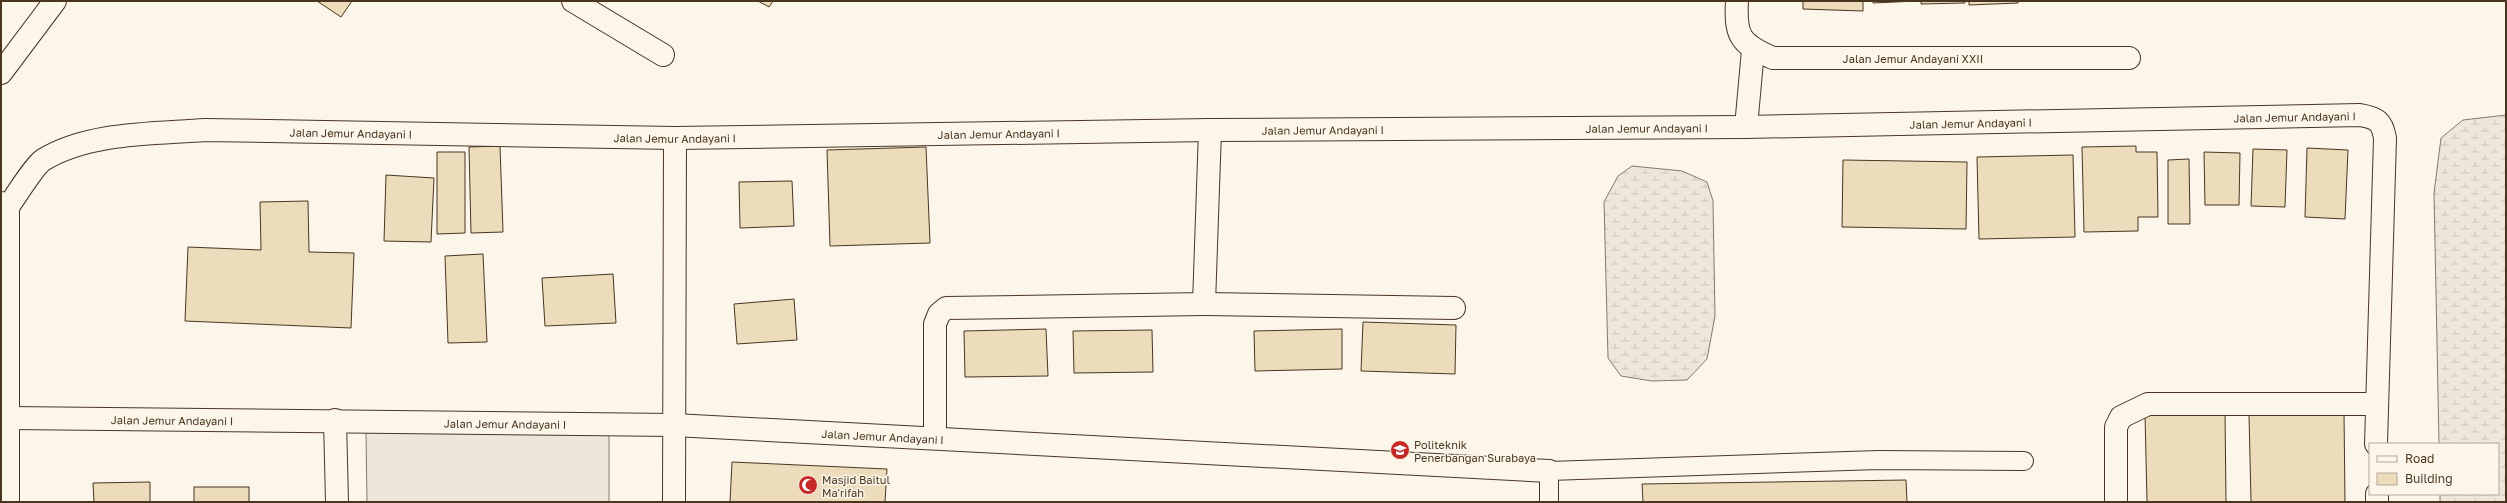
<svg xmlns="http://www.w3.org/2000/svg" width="2507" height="503" font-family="'Golos Text',sans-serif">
<defs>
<pattern id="wetland-marsh" width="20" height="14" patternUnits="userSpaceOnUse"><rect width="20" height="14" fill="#ede6d9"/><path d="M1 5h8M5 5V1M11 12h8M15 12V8" fill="none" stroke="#cdc6ba"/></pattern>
</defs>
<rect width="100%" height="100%" fill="#fbf6e9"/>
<path fill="#ede6d9" stroke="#887966" d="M609 431V502H367L366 432Z"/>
<g fill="url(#wetland-marsh)" stroke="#887966">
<path d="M2506 115V502H2440V494H2498V444H2439L2434 193 2441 138 2463 120Z"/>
<path d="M1632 166 1682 171 1707 182 1713 201 1715 316 1707 359 1687 380 1652 381 1621 376 1608 358 1604 202 1618 176Z"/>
</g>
<g fill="#ecdcbc" stroke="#4a3520">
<path d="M317 1H352L341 17Z"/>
<path d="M758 1H773L769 7Z"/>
<path d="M1803 1H1863V11L1803 9Z"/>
<path d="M1873 1H1917L1873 3Z"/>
<path d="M1921 1H1965V3L1921 4Z"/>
<path d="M1969 1H2018V3L1969 5Z"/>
<path d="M500 146 503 232 471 233 469 147Z"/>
<path d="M2136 146V152H2157L2158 217H2138V231L2084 232 2082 147Z"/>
<path d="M926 147 930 243 830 246 827 150Z"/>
<path d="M2307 148 2348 150 2345 219 2305 217Z"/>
<path d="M2253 149 2287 150 2285 207 2251 206Z"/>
<path d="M437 152H465V233L437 234Z"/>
<path d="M2204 152 2240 153 2239 205H2205Z"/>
<path d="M2073 155 2075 237 1979 239 1977 157Z"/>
<path d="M2189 159 2190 224H2168V160Z"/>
<path d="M1843 160 1967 162 1966 229 1842 227Z"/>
<path d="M386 175 434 178 431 242 384 241Z"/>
<path d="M792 181 794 226 740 228 739 182Z"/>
<path d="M308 201 309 252 354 253 351 328 185 321 188 247 261 250 260 202Z"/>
<path d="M483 254 487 342 448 343 445 256Z"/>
<path d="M613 274 616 323 545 326 542 278Z"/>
<path d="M794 299 797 340 737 344 734 304Z"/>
<path d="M1363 322 1456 325 1455 374 1361 371Z"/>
<path d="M1046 329 1048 376 965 377 964 331Z"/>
<path d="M1342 329V369L1255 371 1254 331Z"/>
<path d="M1152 330 1153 372 1074 373 1073 331Z"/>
<path d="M2225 413 2226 502H2147L2145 414Z"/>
<path d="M2344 413 2345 502H2251L2249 415Z"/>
<path d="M732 462 887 469 885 502H730Z"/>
<path d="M1906 480 1907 502H1643L1642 484Z"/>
<path d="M150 482V502H94L93 483Z"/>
<rect x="194" y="487" width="55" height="15"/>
</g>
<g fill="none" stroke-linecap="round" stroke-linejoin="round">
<g stroke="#4a3520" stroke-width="20">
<path id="service" d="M1549 502V471L1879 460 2024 461"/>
</g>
<g stroke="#4a3520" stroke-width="24">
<g id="minor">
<path d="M573 1 663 55"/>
<path id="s1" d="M1737 1C1735 36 1740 44 1773 58H2129"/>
<path d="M1 73 55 1"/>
<path d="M1746 127 1753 50"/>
<path d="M1 203 8 207V502"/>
<path id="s2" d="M8 207C15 197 35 165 43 160 89 132 153 134 205 130L675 138 1210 130 1746 127 2360 115C2377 118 2382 121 2385 138L2376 444"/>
<path d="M1204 304 1454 308"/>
<path id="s3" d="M9 418 674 425 1549 471"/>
<path d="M335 420 337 502"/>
<path d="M935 438V324L939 314 946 308 1204 304 1210 130"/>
<path d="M2377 494V502"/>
<path d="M674 502 675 138"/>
<path d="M2116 502V427L2121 417 2148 404H2376"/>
</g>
</g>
<use href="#service" stroke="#fbf6e9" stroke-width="18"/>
<use href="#minor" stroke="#fbf6e9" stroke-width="22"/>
</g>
<defs>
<g id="university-disc" transform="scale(1)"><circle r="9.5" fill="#c62828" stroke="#fbf6e9"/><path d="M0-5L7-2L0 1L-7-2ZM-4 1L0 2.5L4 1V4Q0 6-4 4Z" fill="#fff"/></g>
<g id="mosque-disc" transform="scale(1)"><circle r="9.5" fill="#c62828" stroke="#fbf6e9"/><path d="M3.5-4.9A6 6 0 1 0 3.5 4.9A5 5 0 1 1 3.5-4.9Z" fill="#fff"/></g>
</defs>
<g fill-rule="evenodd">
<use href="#university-disc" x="1400" y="450"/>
<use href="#mosque-disc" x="808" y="485"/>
</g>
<g text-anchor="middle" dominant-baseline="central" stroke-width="3" stroke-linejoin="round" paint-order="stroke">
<g font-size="11" fill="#4a3520" stroke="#fbf6e9">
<text stroke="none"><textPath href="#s1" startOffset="215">Jalan Jemur Andayani XXII</textPath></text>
<text stroke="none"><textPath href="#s2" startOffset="2315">Jalan Jemur Andayani I</textPath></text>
<text stroke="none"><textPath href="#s2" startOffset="1991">Jalan Jemur Andayani I</textPath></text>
<text stroke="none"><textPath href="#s2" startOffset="1667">Jalan Jemur Andayani I</textPath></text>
<text stroke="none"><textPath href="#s2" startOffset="1343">Jalan Jemur Andayani I</textPath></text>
<text stroke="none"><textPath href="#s2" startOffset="371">Jalan Jemur Andayani I</textPath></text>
<text stroke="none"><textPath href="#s2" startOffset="1019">Jalan Jemur Andayani I</textPath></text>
<text stroke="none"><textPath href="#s2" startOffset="695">Jalan Jemur Andayani I</textPath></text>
<text stroke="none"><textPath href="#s3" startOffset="163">Jalan Jemur Andayani I</textPath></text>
<text stroke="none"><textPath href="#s3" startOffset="496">Jalan Jemur Andayani I</textPath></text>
<text stroke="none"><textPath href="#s3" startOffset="874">Jalan Jemur Andayani I</textPath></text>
</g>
<g font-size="11" fill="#4a3520" stroke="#fbf6e9" text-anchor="start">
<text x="1414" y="444">Politeknik<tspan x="1414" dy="13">Penerbangan Surabaya</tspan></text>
<text x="822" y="479">Masjid Baitul<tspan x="822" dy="13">Ma'rifah</tspan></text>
</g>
</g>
<rect width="2507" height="503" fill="none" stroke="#4a3520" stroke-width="4"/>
<rect x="2369" y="443" width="130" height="52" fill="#fbf6e9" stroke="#b4a999"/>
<rect x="2377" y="456" width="20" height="6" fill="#fbf6e9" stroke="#b4a999"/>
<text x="2405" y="463" font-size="12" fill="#4a3520">Road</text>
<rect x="2377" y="473" width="20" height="12" fill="#ecdcbc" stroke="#b4a999"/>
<text x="2405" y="483" font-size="12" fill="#4a3520">Building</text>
</svg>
